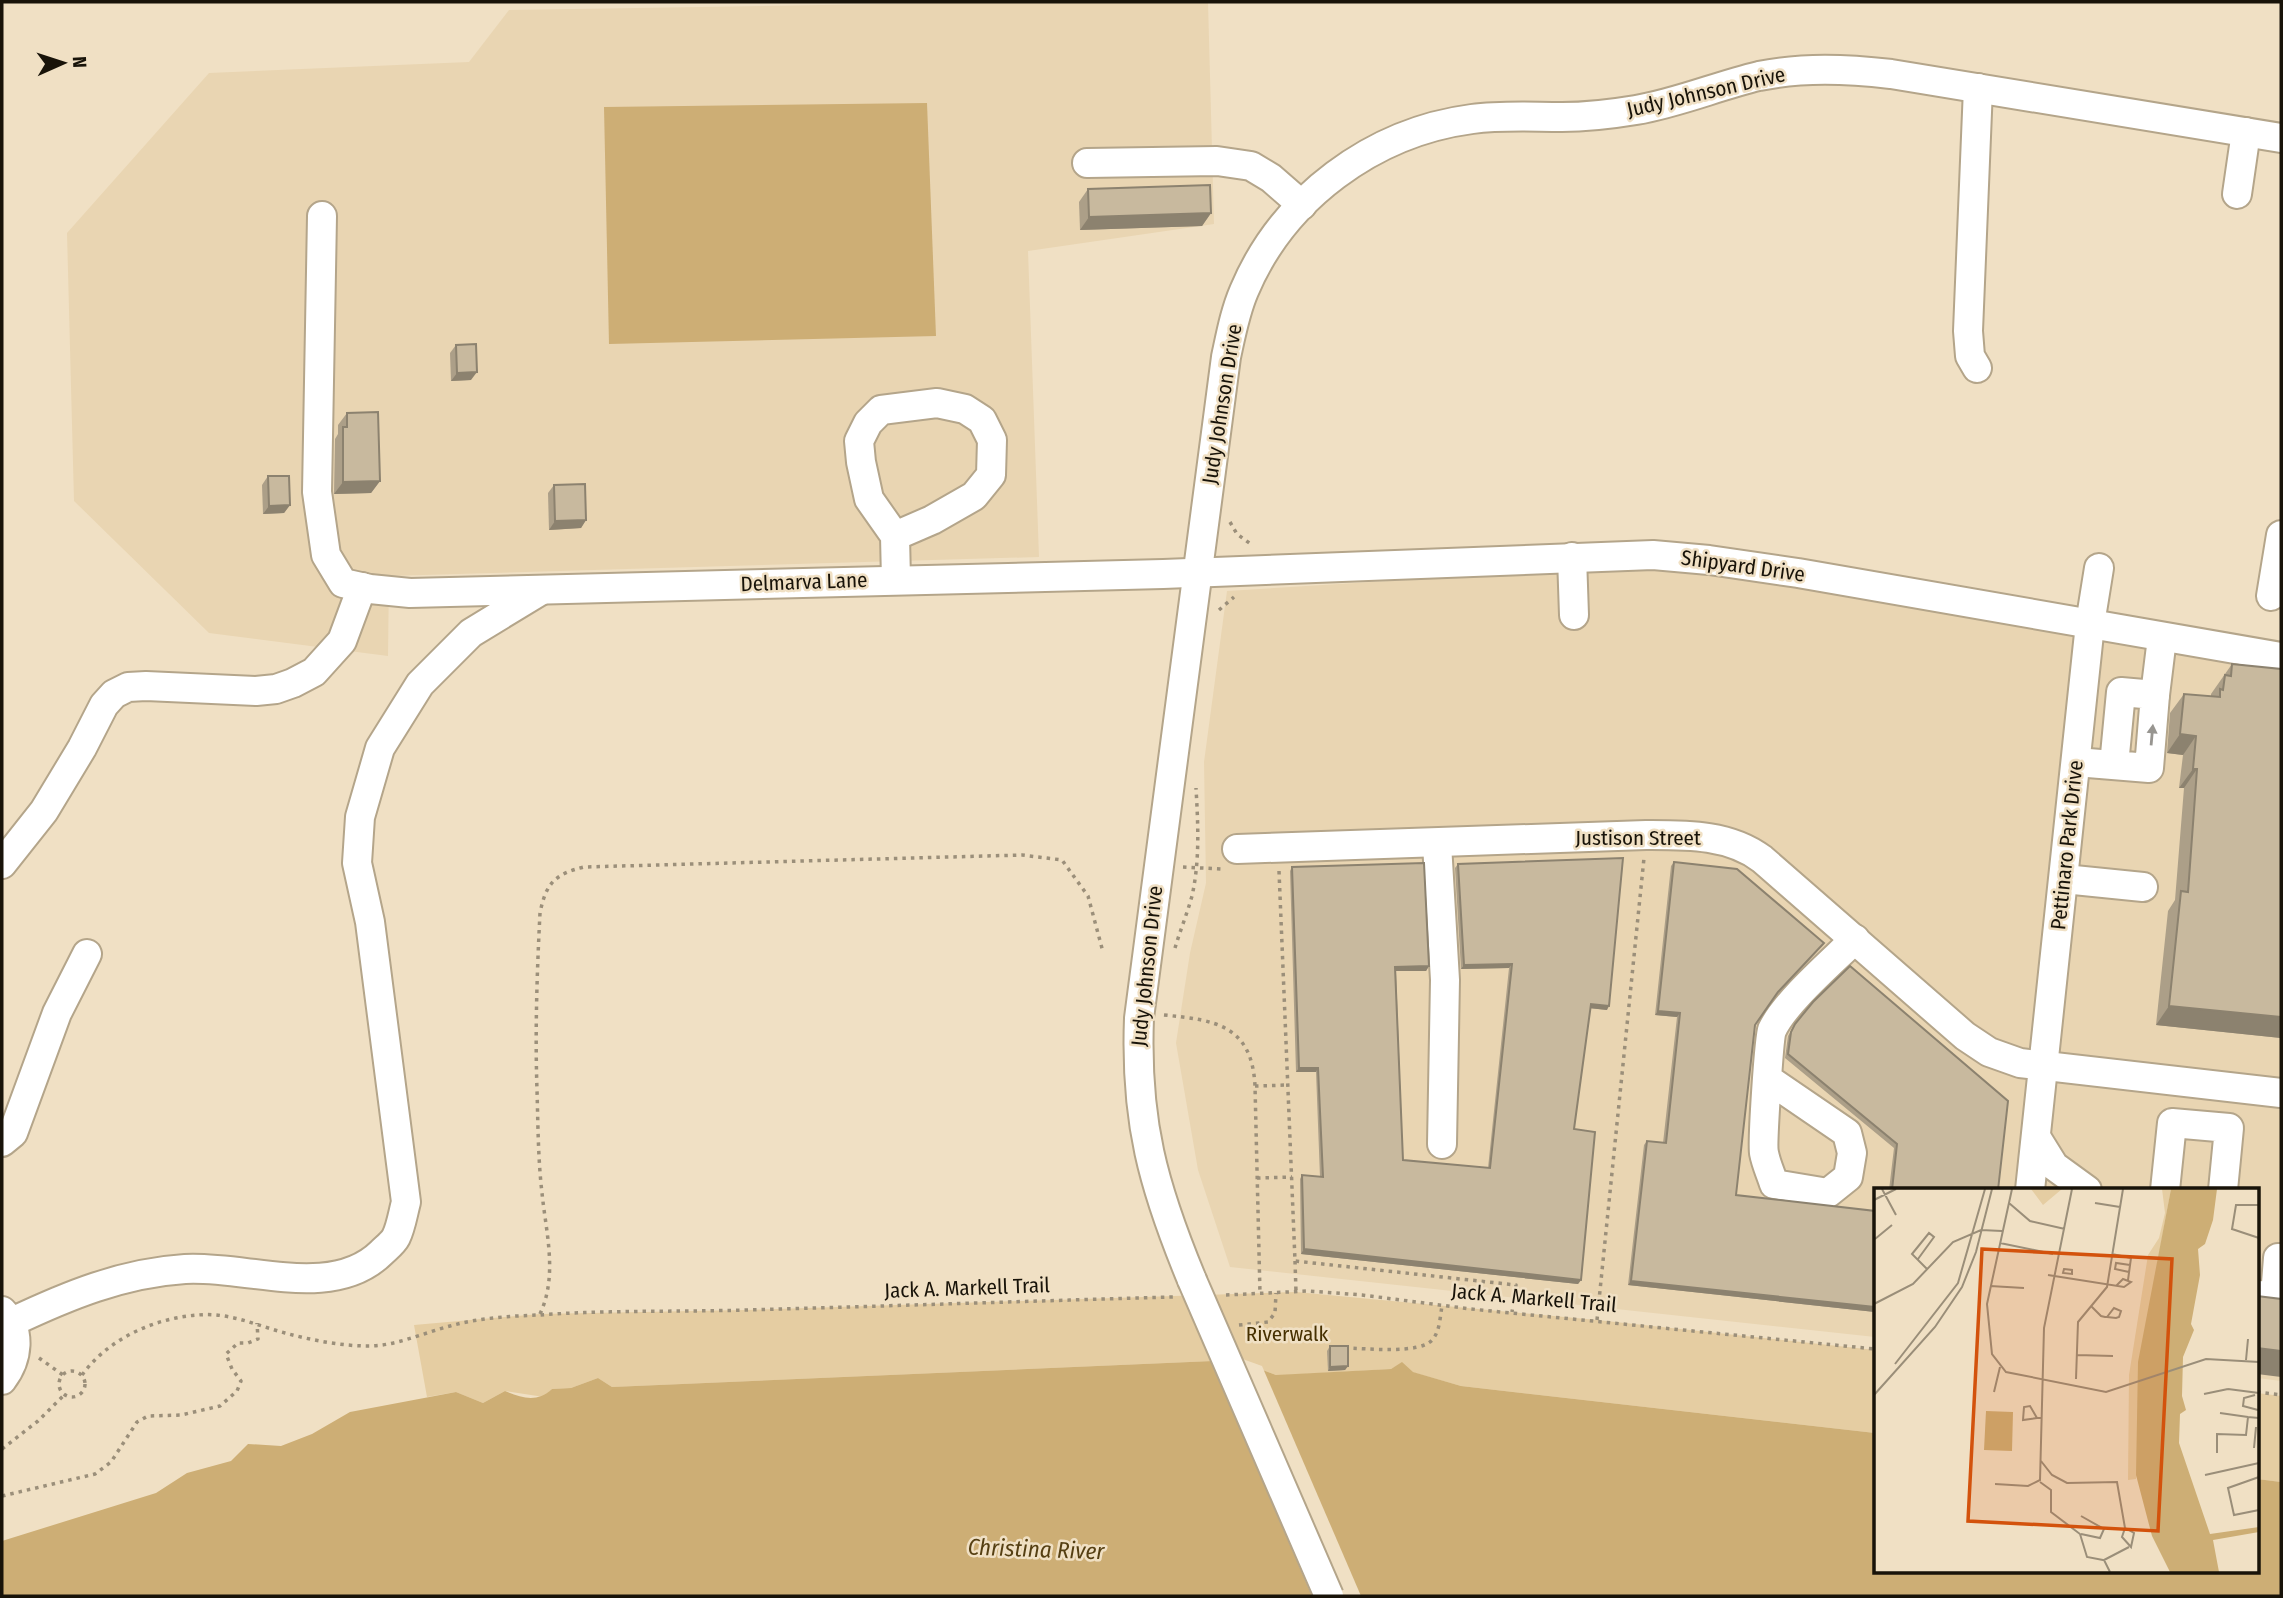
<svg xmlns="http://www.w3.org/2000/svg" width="2283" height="1598" font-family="'Fira Sans Condensed',sans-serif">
<rect width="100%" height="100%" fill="#f0e0c4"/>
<g fill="#e9d5b2">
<path d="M1005 2H1208L1214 224 1028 251 1039 557 389 576 388 656 209 633 74 501 67 233 209 73 469 62 509 10Z"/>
<path d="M1677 568 2281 666V1381L2257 1378V1190H1875V1337L1230 1267 1198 1170 1176 1043 1190 953 1206 883 1204 762 1227 591 1551 571Z"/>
</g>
<g fill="#e5cda2">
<path d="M1296 1292 1597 1320 1875 1350V1433L1461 1386 1412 1372 1402 1363 1391 1369 1287 1375H1276L1236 1360 612 1387 598 1378 571 1388 552 1389 544 1397 505 1391 483 1403 456 1392 427 1397 414 1325 540 1314 745 1310Z"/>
<path d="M2257 1393 2281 1396V1482L2257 1479Z"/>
</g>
<g fill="#cdae75">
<path d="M927 103 936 336 609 344 604 107Z"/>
<path d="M1236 1360 1276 1375 1391 1369 1402 1362 1413 1372 1461 1386 1875 1433V1572H2257V1479L2281 1482V1596H2V1541L156 1493 187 1473 231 1461 248 1444 281 1446 312 1434 350 1412 456 1392 483 1403 505 1391C522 1398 537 1403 552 1389L571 1388 598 1378 612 1387Z"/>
</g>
<path fill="#f0e0c4" d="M1237 1357 1262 1366 1361 1596H1312L1210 1358Z"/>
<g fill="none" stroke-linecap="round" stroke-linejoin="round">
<g stroke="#b4a58a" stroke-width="32">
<g id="minor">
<path d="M1087 163 1217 161 1251 166 1271 178 1302 205"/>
<path d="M2237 194 2246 132"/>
<path d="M322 216 317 492 326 555 343 583 370 589 410 593 1163 574 1653 555 1709 560 1798 573 2281 657"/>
<path d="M1977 368 1970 356 1968 331 1978 88"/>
<path d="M895 536 869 499 861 462 859 441 868 423 881 410 937 403 965 409 982 420 992 440 991 475 974 496 932 520 895 536 896 580"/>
<path d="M1572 557 1574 615"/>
<path d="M2271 596 2281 535"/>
<path d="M2155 695 2162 638"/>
<path d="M2076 762 2149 768 2155 695 2121 692 2114 765"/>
<path d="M1437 844 1445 980 1442 1144"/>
<path d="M1237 849 1646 835C1686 835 1729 834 1762 859L1965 1036 1989 1052 2020 1063 2281 1093"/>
<path d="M2 864 44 811 82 748 104 705 114 694 128 687 146 686 256 691 276 689 293 683 314 672 342 641 362 587"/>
<path d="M2064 879 2143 887"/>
<path d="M1768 1079 1847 1133 1852 1153 1848 1177 1828 1193 1774 1184C1771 1174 1766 1164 1764 1153 1762 1144 1769 1038 1772 1030 1785 1002 1832 962 1855 939"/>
<path d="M2036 1137 2054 1166 2087 1190"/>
<path d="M2 1142 13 1133 57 1013 87 954"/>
<path d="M2030 1190 2090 624 2099 568"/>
<path d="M2165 1190 2172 1123 2229 1128 2223 1190"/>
<path d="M1192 1280C1153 1186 1135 1121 1139 1018L1226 357C1231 334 1235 312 1244 291 1283 198 1373 132 1472 119 1502 115 1532 117 1562 117 1587 117 1612 114 1636 110 1678 103 1717 86 1759 76 1803 67 1847 69 1891 74L2281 138"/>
<path d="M2257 1295 2275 1296 2278 1258"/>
<path d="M2 1311C22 1331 18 1359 2 1380"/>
<path d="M12 1322C67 1296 122 1273 185 1269 246 1265 332 1301 381 1253 386 1248 393 1243 396 1237 401 1227 403 1213 406 1202L370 922 357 863 360 817 380 748 420 684 471 633 540 591"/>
</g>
</g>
<g stroke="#9b8f7a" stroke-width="3.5" stroke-dasharray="3.5 5" stroke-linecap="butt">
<path d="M1230 522 1237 534 1252 545"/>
<path d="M1219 610 1234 597"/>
<path d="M1183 867 1221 869"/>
<path d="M1279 871 1295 1261 1516 1285 1512 1312"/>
<path d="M1175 948C1180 931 1187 914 1192 896 1200 860 1198 824 1196 788"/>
<path d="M1164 1015C1215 1020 1252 1025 1255 1086L1260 1294"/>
<path d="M1255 1086 1288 1085"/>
<path d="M1257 1178 1292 1177"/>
<path d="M1295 1261 1296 1292"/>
<path d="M1226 1295 1308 1291 1362 1295 1471 1309 1875 1349"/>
<path d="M540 1314C558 1275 546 1233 542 1193 538 1159 538 1124 537 1090 535 1031 537 972 540 913 546 883 555 874 584 867L1022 855 1062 860 1088 896 1103 952"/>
<path d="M1597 1320 1644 858"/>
<path d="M1239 1325 1268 1322 1275 1313 1276 1293"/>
<path d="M1345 1348C1365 1348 1421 1355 1433 1339 1440 1330 1440 1317 1442 1306"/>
<path d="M39 1358 63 1375"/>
<circle cx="72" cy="1384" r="13"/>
<path d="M82 1375C108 1339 154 1318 198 1315 228 1312 256 1325 285 1333 311 1340 341 1346 368 1346 396 1346 423 1333 450 1326 478 1318 510 1316 539 1315 608 1310 677 1312 746 1310 889 1306 1031 1301 1173 1297"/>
<path d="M2257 1392 2281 1395"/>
<path d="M2 1449 38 1421 64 1395"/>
<path d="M2 1496 95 1474 111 1462 137 1422 148 1416 181 1415 220 1406 237 1391 241 1381 232 1369 226 1354 238 1343H248L258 1339 257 1323"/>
</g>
<use href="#minor" stroke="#fff" stroke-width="28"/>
<g stroke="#b4a58a" stroke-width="32" stroke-linecap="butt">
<path id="minor-bridge" d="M1192 1280 1329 1596"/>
</g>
<use href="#minor-bridge" stroke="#fff" stroke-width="28"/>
</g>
<g fill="#ac9f88">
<path d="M1088 189 1211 213 1202 226 1080 230 1079 202Z"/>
<path d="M456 345 471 380 451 381 450 353Z"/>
<path d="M347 413 380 481 371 493 334 494 335 439 338 434V425Z"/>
<path d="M268 476 290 505 284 513 263 514 262 485Z"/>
<path d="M554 485 586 520 581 528 549 530 548 493Z"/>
<path d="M2232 664 2281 1038 2156 1025 2168 911 2175 900 2184 788H2179L2183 755 2167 753 2170 713 2184 694 2211 697V694Z"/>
<path d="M1674 862 1824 943 1775 996 1755 1025 1736 1195 1875 1211V1312L1628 1285 1644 1145 1647 1141 1663 1143 1677 1017 1655 1015 1671 866Z"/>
<path d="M1458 864 1607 1010 1590 1008 1574 1129 1581 1280 1578 1284 1301 1254 1300 1179 1302 1175 1320 1177 1316 1072H1296L1290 871 1292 867 1429 966 1426 971H1396L1403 1160 1488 1168 1509 968 1461 969 1455 868Z"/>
<path d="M1795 1024 1998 1190H1889L1894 1148 1785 1058 1788 1036Z"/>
<path d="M1330 1346 1348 1366 1345 1370 1328 1371 1327 1351Z"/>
</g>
<g fill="#8c826f">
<path d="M1211 213 1202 226 1080 230 1089 217Z"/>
<path d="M477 372 471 380 451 381 457 373Z"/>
<path d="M380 481 371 493 334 494 343 482Z"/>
<path d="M290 505 284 513 263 514 269 506Z"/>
<path d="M586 520 581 528 549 530 555 521Z"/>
<path d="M2180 734 2196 736 2183 755 2167 753Z"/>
<path d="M2193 769H2197L2184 788H2179Z"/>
<path d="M1512 964 1509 968 1461 969 1464 965Z"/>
<path d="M1429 966 1426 971H1393L1395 967Z"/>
<path d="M1591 1004 1609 1006 1607 1010 1588 1008Z"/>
<path d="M2169 1006 2281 1017V1038L2156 1025Z"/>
<path d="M1658 1011 1680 1013 1677 1017 1655 1015Z"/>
<path d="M1299 1068H1318L1316 1072H1296Z"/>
<path d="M1304 1249 1581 1280 1578 1284 1301 1254Z"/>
<path d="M1631 1281 1875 1307V1312L1628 1285Z"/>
<path d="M2257 1348 2281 1351V1377L2257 1374Z"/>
<path d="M1348 1366 1345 1370 1328 1371 1330 1367Z"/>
</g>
<g fill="#c8b99e" stroke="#8c826f" stroke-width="2">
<path d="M1210 185 1211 213 1089 217 1088 189Z"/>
<path d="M476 344 477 372 457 373 456 345Z"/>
<path d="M378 412 380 481 343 482V427H347V413Z"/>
<path d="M268 476H289L290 505 269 506Z"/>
<path d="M585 484 586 520 555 521 554 485Z"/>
<path d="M2232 664 2281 669V1017L2169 1006 2181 891 2188 892 2197 769H2193L2196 736 2180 734 2184 694 2220 697V689L2223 690 2225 675 2231 676Z"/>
<path d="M1623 858 1609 1006 1591 1004 1574 1129 1595 1132 1581 1280 1304 1249 1302 1175 1323 1177 1318 1068H1299L1292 867 1424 863 1429 966 1395 967 1403 1160 1490 1168 1512 964 1464 965 1458 864Z"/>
<path d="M1674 862 1737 869 1824 943 1778 992 1755 1025 1736 1195 1875 1211V1307L1631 1281 1647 1141 1666 1143 1680 1013 1658 1011Z"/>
<path d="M1850 966 2008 1101 1998 1190H1892L1897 1144 1788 1054 1791 1032 1795 1024 1813 1002Z"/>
<path d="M2257 1296 2281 1299V1351L2257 1348Z"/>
<path d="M1330 1346H1348V1366L1330 1367Z"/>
</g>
<defs><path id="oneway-solid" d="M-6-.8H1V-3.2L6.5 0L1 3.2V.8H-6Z" transform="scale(1.75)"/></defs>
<use fill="#979590" href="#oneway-solid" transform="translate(2152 735) rotate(-85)"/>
<g text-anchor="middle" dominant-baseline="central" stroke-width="5" stroke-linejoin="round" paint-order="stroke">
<g font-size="21" fill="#181309" stroke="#f0e0c4">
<text transform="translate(1706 92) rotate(-13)">Judy Johnson Drive</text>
<text transform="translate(1222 404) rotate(-81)">Judy Johnson Drive</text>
<text transform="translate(1743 566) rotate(8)">Shipyard Drive</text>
<text transform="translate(804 582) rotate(-2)">Delmarva Lane</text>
<text x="1638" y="838">Justison Street</text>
<text transform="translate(2067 845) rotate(-84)">Pettinaro Park Drive</text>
<text transform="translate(1147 966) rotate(-84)">Judy Johnson Drive</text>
<text transform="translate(967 1288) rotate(-2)">Jack A. Markell Trail</text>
<text transform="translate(1534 1298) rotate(5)">Jack A. Markell Trail</text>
</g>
<g font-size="21" fill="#463000" stroke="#f0e0c4">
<text x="1287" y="1334">Riverwalk</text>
</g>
<g font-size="23" font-style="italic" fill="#553f12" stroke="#f0e0c4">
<text transform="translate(1036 1549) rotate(2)">Christina River</text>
</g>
</g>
<g transform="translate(1874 1188)">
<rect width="385" height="385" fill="#f0e0c4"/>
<path d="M157 1H188L169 17ZM288 1H297L265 176 263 284 262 291 254 292 255 187 274 67 285 50 291 25Z" fill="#e5cda2"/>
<path d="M297 1H343L339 32 331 56 324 61 326 87 317 136 320 142 309 169 308 208 312 222 306 226 305 255 336 346 385 339V344L339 352 345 384H296L278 348 262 287 264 174ZM112 223 139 224 138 263 110 262Z" fill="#cdae75"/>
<path fill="none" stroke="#9a8e79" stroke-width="2" d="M8 1 22 27M138 1 113 116 118 166 132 184 232 204 332 171 385 174M0 12 22 1M135 15 156 33 191 41M221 15 246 19M385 17H362L358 41 385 50M1 51 18 37M126 55 179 66M238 66 257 70 254 92M44 71 60 49 55 45 38 66 53 81M190 81 198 82V86L189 85ZM255 84 241 81 242 75 256 77M174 87 250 99 257 94 249 91 242 98M116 98 150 100M0 116 39 96 79 54 107 42 128 43M217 118 227 128 231 129H233L242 130 245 129 247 123 240 120 233 129M203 167 239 168M372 172 374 151M21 176 84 95 111 1M202 191 204 134 233 99 249 1M354 201 385 205M120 204 126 179M330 206 354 201M0 207 61 139 88 99 102 64 118 1M381 207 370 210 369 218 384 222M346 225 374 229M163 230 149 232 150 219 156 218 163 230H168M380 260 382 239M343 265V246L372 247 374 229 385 230M167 273 178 287 193 295 243 294 251 340 248 349 257 359 260 345 251 340M331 287 385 275M385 289 354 300 360 327 385 322M166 294 177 302V324L206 346 213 369 229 372M121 296 154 298 166 292 170 140 198 1M207 346 226 350 230 341 207 328M236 384 230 372 255 359"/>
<path fill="#d3520c" fill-opacity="0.15" stroke="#d3520c" stroke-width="3.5" d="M108 61 298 71 284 343 94 333Z"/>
<rect width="385" height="385" fill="none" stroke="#181309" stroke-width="3.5"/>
</g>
<rect width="2283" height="1598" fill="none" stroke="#181309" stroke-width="7"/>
<g transform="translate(63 63) rotate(87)" stroke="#f0e0c4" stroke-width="5" paint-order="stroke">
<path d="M0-5L12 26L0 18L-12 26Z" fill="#181309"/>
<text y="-10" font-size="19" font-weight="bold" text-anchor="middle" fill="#181309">N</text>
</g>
</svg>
